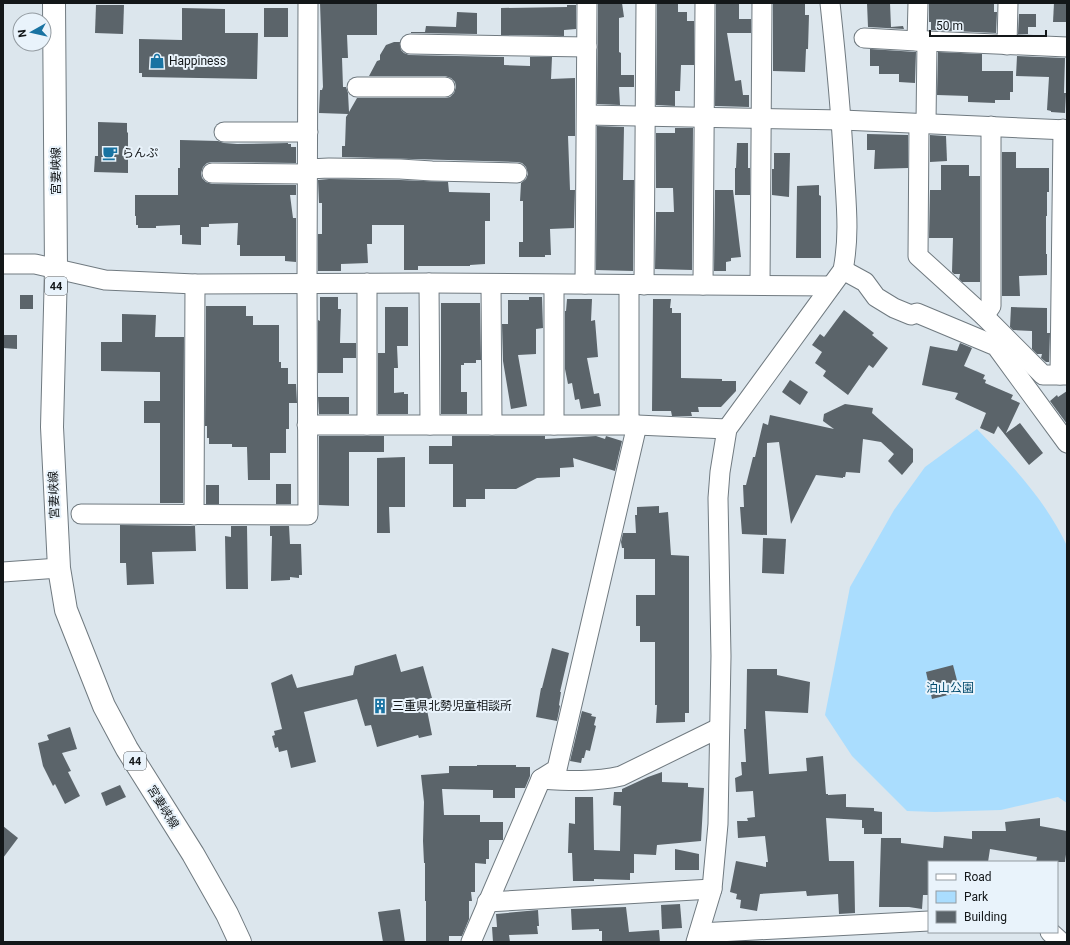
<svg xmlns="http://www.w3.org/2000/svg" width="1070" height="945" font-family="Roboto,'Noto Sans JP',sans-serif">
<rect width="100%" height="100%" fill="#dce6ed"/>
<path fill="#aaddfe" d="M977 429C1012 465 1046 501 1067 546V803L1058 797 1001 810 935 812 907 811 852 756 825 715 850 587 894 510 925 467Z"/>
<g fill="#5b646a">
<path d="M320 3H377V35H347L348 58H342L343 87H346L348 93 349 112 357 98H445L450 97 454 93 456 87 455 82 451 78 445 76H369L377 61 380 60V55L386 45 394 42H400L401 50 404 53 409 55 504 57V65L530 66V57H552L551 79 575 78V136H568L570 190H575L574 228 550 229 551 255H545V257H519V242H523V201H520L521 183 526 179 528 174 526 167 522 163 517 162 342 157V146H345L346 117 348 114 319 113 320 90H322L323 87Z"/>
<path d="M601 3H622L624 17 619 18V52L621 53V75H634V87H619L620 105 597 104 598 4H601Z"/>
<path d="M657 3H678V12H687V21H694V65H681L680 91H675V106L656 105Z"/>
<path d="M716 3H739V19H751V33H727L735 81 741 80 743 95H749V107L715 106Z"/>
<path d="M773 3H805V15H809L808 49H806L805 72 773 71Z"/>
<path d="M867 3H890L891 27 903 26 904 29 868 27Z"/>
<path d="M929 3H994V12H997L996 33 931 30V22H929Z"/>
<path d="M1054 3H1067V22H1053Z"/>
<path d="M96 5H124L123 34 95 33Z"/>
<path d="M567 5H576V29L564 30V36L501 35V8L567 7Z"/>
<path d="M182 8 225 9V33H258L257 79 142 77V73H139V39L182 40Z"/>
<rect x="264" y="8" width="24" height="29"/>
<path d="M457 12 477 13V34L411 33V32H425L426 26 456 27Z"/>
<path d="M1019 14H1036V27H1028V34H1018Z"/>
<path d="M870 49 916 52 915 83 899 82V74H879V66H870Z"/>
<path d="M938 52 982 54V71H1013V92H1010V100H995V103L968 102V96L937 95Z"/>
<path d="M1017 56 1065 58 1064 93H1066L1065 113 1051 112V111L1047 110 1049 77 1016 76Z"/>
<path d="M98 122 127 123V132L128 133V173L94 172 95 156H98Z"/>
<path d="M597 126 624 127 623 180H634L633 271 596 270Z"/>
<path d="M675 128H693L692 270 655 269 656 212H674L673 188H656V133H675Z"/>
<path d="M867 134 908 135V168L874 169 875 150H867Z"/>
<path d="M930 135 946 136 947 161 930 162Z"/>
<path d="M180 140 218 141 224 143 237 144 288 143V144H291V147H296V163L212 162 207 163 203 167 201 173 202 178 206 182 212 184 296 185V195H290L293 218H296V262L285 261V256H240V245H237L238 223 209 224V227H201V245L182 244V235H180V225L156 226V228H138V225H136V216H135V195H178V168H180Z"/>
<path d="M737 143H748V168H750V195H735V168H736Z"/>
<path d="M1002 152H1016V168H1049V192H1047V216H1046V254H1047V275L1019 276 1020 296H1002Z"/>
<path d="M774 153H790L789 197 772 195V169H774Z"/>
<path d="M941 165H969V176H980V282H962L959 279 960 274H954L952 272 953 238H929L930 190H941Z"/>
<path d="M329 179 400 180 448 182 449 192 490 193V221H485V264L470 265V266H418V270H404V225H372V244H367L368 263 341 264V271H318V234H322V203H319L318 180Z"/>
<path d="M819 185V195L821 196V258H796L797 186Z"/>
<path d="M715 190H733L741 257 731 258V261L726 262V271H714Z"/>
<rect x="20" y="295" width="13" height="14"/>
<path d="M320 297H338V309H341L340 343H356V358H343V373H318V320L320 321Z"/>
<path d="M529 297H542L543 328 536 329V354L518 355 527 406 511 409 503 361 502 324H508V300H529Z"/>
<path d="M567 299H592L591 321 595 320 598 357 587 358 594 394 599 393 601 406 581 409 579 399 575 400 572 383 568 384 565 369V311H566Z"/>
<path d="M653 299H671L670 308H672V313H681V378L722 379V381H736V391L721 407H698L699 412H691L692 416H672L671 411H652Z"/>
<path d="M441 303H480L481 360H476V363H464V365H461V392H467V414H441Z"/>
<path d="M206 306H246V316H253V325H279V362H281V368H288V384H296L297 403H289V429H286V453H270V480H248L247 447H232V444H209V438H207V426H205Z"/>
<path d="M385 307H408V346H397L398 368H394V393L404 392V394H408V414H378V353H385Z"/>
<path d="M1011 307 1047 308V333H1050L1049 362H1046L1041 358 1042 354H1037L1032 349V331L1013 330 1010 327Z"/>
<path d="M844 310 874 333 872 335 888 348 873 368 869 365 848 395 823 376 826 371 815 363 822 352 812 345 820 334 824 337Z"/>
<path d="M122 314 156 315 155 337H184L183 503H160V423H144V401H160V372L101 371V342H122Z"/>
<path d="M3 335H17V349L3 348Z"/>
<path d="M960 343 972 348 964 366 985 375 983 379 986 380 985 383 1013 395 1011 399 1020 403 1006 433 1020 423 1043 453 1029 465 998 426 994 434 980 428 986 413 955 399 958 393 922 385 930 346 957 351Z"/>
<path d="M790 380 808 392 800 405 782 392Z"/>
<path d="M1067 391V424L1050 401 1057 395 1058 397Z"/>
<path d="M318 397H349V414H319Z"/>
<path d="M845 404 873 408 872 413 913 449V462L902 475 888 461 894 454 881 442 863 439 860 473 846 472 845 477H843V478L816 475 791 524 779 442 767 443V535L742 534 740 507H744L743 485H746L753 457H755L763 423 768 425 770 415 834 429 823 421 824 414Z"/>
<path d="M319 436H384V452H349V506L319 505Z"/>
<path d="M452 436H545V439L596 436 605 439 606 436 622 441 615 471 573 458 574 467 560 468V477L537 478 516 489H485V499H466V507H453V464H429V446H452Z"/>
<path d="M405 457V507H389L390 533H377V458Z"/>
<rect x="276" y="484" width="15" height="20"/>
<rect x="206" y="485" width="13" height="19"/>
<path d="M659 506V513L668 512 671 555 689 556V713H685V722L656 723 657 705H655V642H640V626H636V595H655V559H624V548H622L621 542 623 533H636L635 515H637V507Z"/>
<path d="M120 525 195 526 196 551 152 552 154 584 127 585 126 563H120Z"/>
<path d="M231 526H247L248 589H226L225 536 231 537Z"/>
<path d="M270 526H289L290 544H301L302 575H299V578L290 577V580L271 581 272 536H270Z"/>
<path d="M763 538 786 539 784 574 762 573Z"/>
<path d="M552 648 569 653 560 692H561L559 705 560 706 557 721 536 717 541 688H542Z"/>
<path d="M396 654 401 672 423 666 432 698 425 700 432 735 419 738 418 735 377 747 371 725 365 726 357 699 304 712 316 762 291 768 287 750 279 752 278 747 275 748 272 736 275 735 274 731 282 729 271 683 292 674 297 688 353 675 355 666Z"/>
<path d="M953 665 960 692 932 699 926 672Z"/>
<path d="M747 669H777V675L810 682 808 713 765 711 769 774 807 771 806 758 823 756 826 794H828V795L846 794V807L874 808V811L882 812V834H864V828H862V820L826 818 829 861H854L855 913 839 914 838 894 807 896 806 891 760 894 757 911 740 908 741 900 736 899 737 894 730 892 736 861 766 867V862H768L765 836 738 838 737 821H748L747 818 755 817 753 791 736 792 735 778 742 775 741 762H746L744 729H746Z"/>
<path d="M582 711 592 714 591 716 596 717 594 725 596 726 590 751 586 750 584 758H582L581 763 570 761Z"/>
<path d="M70 727 77 749 62 753 71 771 68 772 80 796 65 804 55 784 53 786 43 766 38 743 49 740 47 735Z"/>
<path d="M477 765H516V767H530V776L525 788H515V798H493V790L442 789 444 815H480V822H503V840H489V859H486V864L475 863V892H471L472 901H469V919L462 936H449V942H426V901H425V863H424L423 841 424 802 421 775 449 773V766H477Z"/>
<path d="M662 772V782L688 783V787L704 788 701 841 657 845 656 855 634 854V873H630V880L594 879V881H573L572 853H568L569 823 575 824V797H593L594 850 620 851 621 806 613 805 614 792H622V789L648 777Z"/>
<path d="M120 785 126 797 106 806 101 793Z"/>
<path d="M1040 818V826L1067 831V847L1065 862H1036L1037 857 990 849 988 862H929L928 895H923L922 909 909 907H879L881 838H901V843L943 848 944 836 972 839V831H1006L1005 822Z"/>
<path d="M3 826 18 838 3 858Z"/>
<path d="M675 849 699 854V870H675Z"/>
<path d="M680 904 682 928 662 929 661 905Z"/>
<path d="M626 907 629 932 659 930 660 942H602V931H599V929L572 930 571 909Z"/>
<path d="M400 909 405 942H383L378 912Z"/>
<path d="M538 910 539 926H537L538 934 509 935 510 942H493L492 927H497L496 914Z"/>
</g>
<g fill="none" stroke-linecap="round" stroke-linejoin="round">
<g stroke="#707a80" stroke-width="21">
<g id="minor">
<path d="M918 3 917 41H927"/>
<path d="M864 38 917 41"/>
<path d="M410 44 587 47"/>
<path d="M1007 45 1008 3"/>
<path d="M357 87H445"/>
<path d="M587 115 842 120 1067 130"/>
<path d="M919 123 918 256 984 316 1043 375H1067"/>
<path d="M926 123 927 41 1067 47"/>
<path d="M224 132H308"/>
<path d="M308 169 329 168 400 169 432 171 517 173"/>
<path d="M212 173 308 174"/>
<path d="M3 264H35L105 280 195 284 429 283 831 286"/>
<path d="M843 270 865 282 876 297 894 308 911 315 917 313 996 346 1067 443"/>
<path d="M429 283 430 425"/>
<path d="M491 284 492 425"/>
<path d="M585 284 587 3"/>
<path d="M629 285V425"/>
<path d="M644 285 646 3"/>
<path d="M703 285 705 3"/>
<path d="M760 285 762 3"/>
<path d="M984 316 991 306V126"/>
<path d="M1060 375 1063 129"/>
<path d="M307 425H637L727 429"/>
<path d="M367 425V283"/>
<path d="M554 425V285"/>
<path d="M81 514 308 515 307 284 308 3"/>
<path d="M194 515 195 284"/>
<path d="M3 572 59 568"/>
<path d="M541 779C569 781 595 782 621 776L719 728"/>
<path d="M487 902 712 889"/>
<path d="M1050 932 1061 942"/>
<path d="M699 933 929 921"/>
<path d="M471 942 541 779 557 769 637 425"/>
<path d="M696 942 712 889 718 824 721 656 718 498 720 472 727 429 843 270C850 234 846 203 844 167 841 112 836 58 830 3"/>
</g>
</g>
<g stroke="#707a80" stroke-width="24">
<path id="major" d="M54 3 56 269 52 427 59 568 66 610 104 706 127 749 193 854 227 914 240 942"/>
</g>
<use href="#minor" stroke="#fff" stroke-width="19"/>
<use href="#major" stroke="#fff" stroke-width="22"/>
</g>
<defs>
<g id="shop-bare" transform="scale(1.2)"><path d="M-5-2.5h2.3a2.7 3.5 0 0 1 5.4 0H5L5.5 6h-11ZM-1.5-2.5h3a1.5 2.3 0 0 0-3 0Z" fill="#1973a2" stroke="#e9f3fb" stroke-width="2.5" paint-order="stroke"/></g>
<g id="cafe-bare" transform="scale(1.2)"><path d="M-5.5-4.5H6V0H3Q3 3.5 0 3.5H-2.5Q-5.5 3.5-5.5 0ZM3-3.2v2h1.7v-2ZM-6 4.5H4V6H-6Z" fill="#1973a2" stroke="#e9f3fb" stroke-width="2.5" paint-order="stroke"/></g>
<g id="building-bare" transform="scale(1.2)"><path d="M-4-6H4V6H1V3H-1V6H-4ZM-2.5-4.3h1.7v1.8h-1.7ZM.8-4.3h1.7v1.8H.8ZM-2.5-1h1.7V.8h-1.7ZM.8-1h1.7V.8H.8Z" fill="#1973a2" stroke="#e9f3fb" stroke-width="2.5" paint-order="stroke"/></g>
</defs>
<g fill-rule="evenodd">
<use href="#shop-bare" x="157" y="61"/>
<use href="#cafe-bare" x="110" y="153"/>
<use href="#building-bare" x="380" y="706"/>
</g>
<g text-anchor="middle" dominant-baseline="central" stroke-width="4" stroke-linejoin="round" paint-order="stroke">
<g fill="#e9f3fb" stroke="#53595d" stroke-width="1">
<rect x="45" y="277" width="22" height="18" rx="3"/>
<rect x="124" y="752" width="22" height="18" rx="3"/>
</g>
<g font-size="11" font-weight="bold" fill="#131719">
<text x="56" y="286">44</text>
<text x="135" y="761">44</text>
</g>
<g font-size="12" fill="#131719" stroke="#e9f3fb" text-anchor="start">
<text x="169" y="61">Happiness</text>
<text x="122" y="153">らんぷ</text>
<text x="392" y="706">三重県北勢児童相談所</text>
</g>
<g font-size="12" fill="#131719" stroke="#e9f3fb">
<text transform="translate(56 171) rotate(-90)">宮妻峡線</text>
<text transform="translate(54 495) rotate(-92)">宮妻峡線</text>
<text transform="translate(163 807) rotate(58)">宮妻峡線</text>
</g>
<g font-size="12" fill="#024a6c" stroke="#e9f3fb">
<text x="950" y="688">泊山公園</text>
</g>
</g>
<rect width="1070" height="945" fill="none" stroke="#131719" stroke-width="8"/>
<rect x="928" y="861" width="130" height="72" fill="#e9f3fb" stroke="#939ba1"/>
<rect x="936" y="874" width="20" height="6" fill="#ffffff" stroke="#939ba1"/>
<text x="964" y="881" font-size="12" fill="#131719">Road</text>
<rect x="936" y="891" width="20" height="12" fill="#aaddfe" stroke="#939ba1"/>
<text x="964" y="901" font-size="12" fill="#131719">Park</text>
<rect x="936" y="911" width="20" height="12" fill="#5b646a" stroke="#939ba1"/>
<text x="964" y="921" font-size="12" fill="#131719">Building</text>
<g transform="translate(32 32) rotate(262)"><circle r="19" fill="#e9f3fb" stroke="#939ba1"/>
<path d="M0-3L7 15L0 10L-7 15Z" fill="#1973a2"/>
<text y="-6" font-size="11" font-weight="bold" text-anchor="middle" fill="#131719">N</text>
</g>
<path d="M930 30v6h116v-6" fill="none" stroke="#131719" stroke-width="2"/>
<text x="936" y="30" font-size="12" fill="#131719" stroke="#e9f3fb" stroke-width="3" paint-order="stroke">50 m</text>
</svg>
